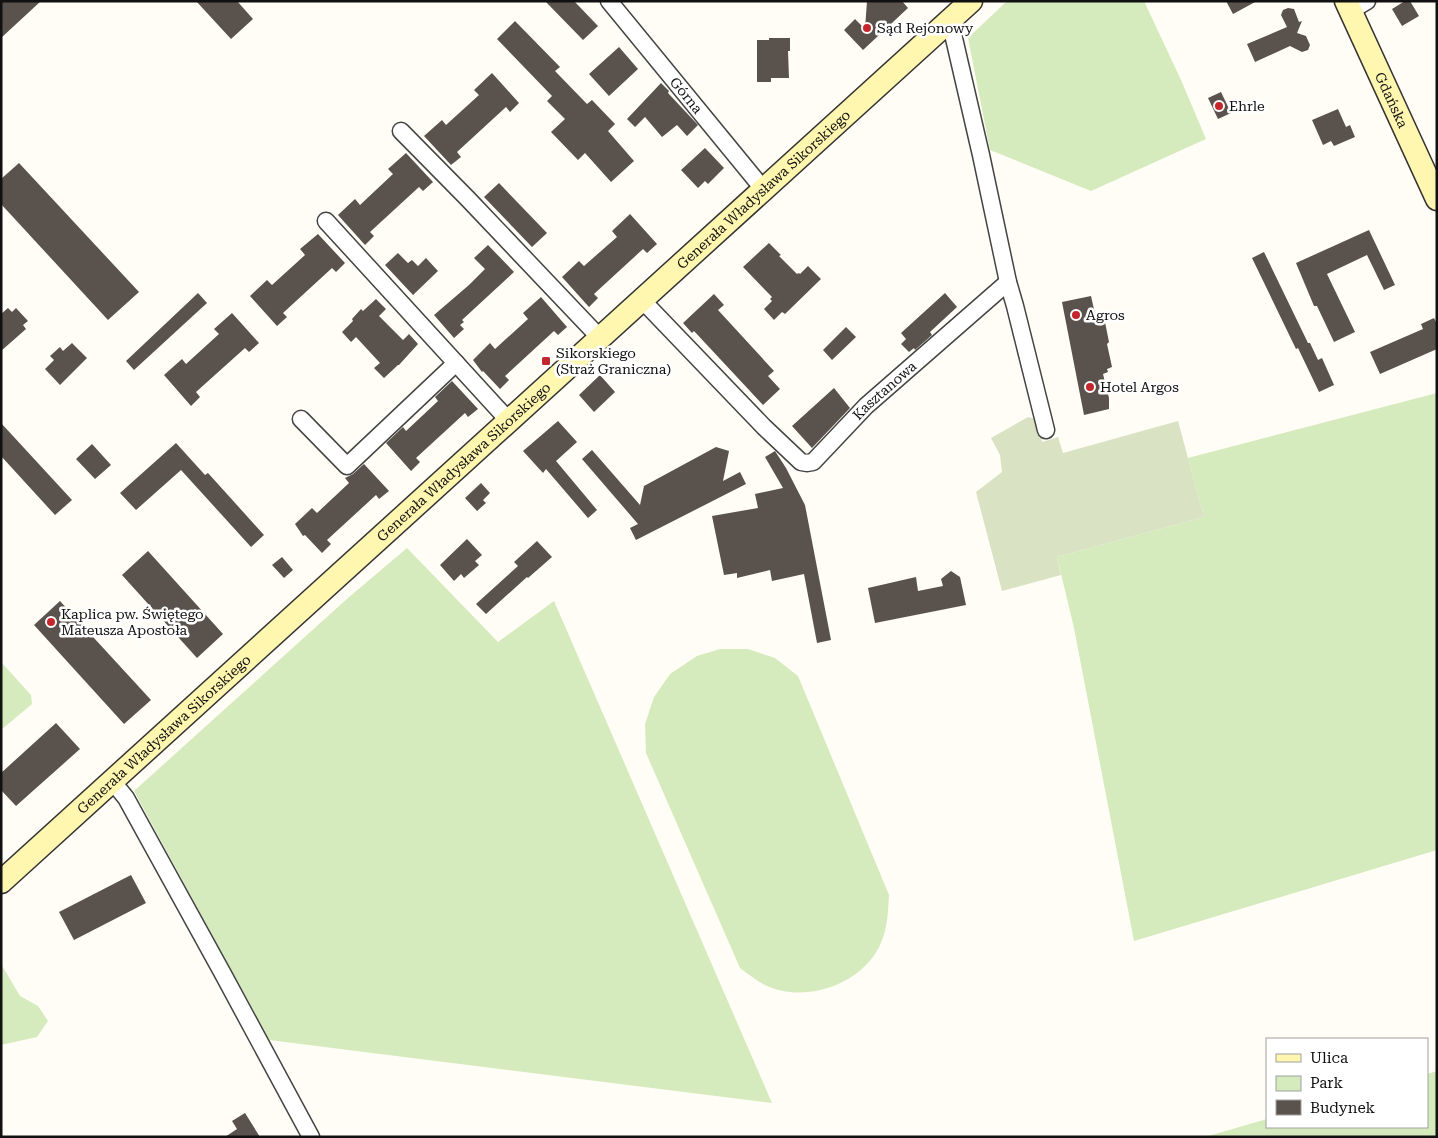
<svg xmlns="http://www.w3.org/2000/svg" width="1438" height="1138" font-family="'Roboto Serif',serif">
<rect width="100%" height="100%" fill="#fffdf5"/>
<g fill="#d5ebbd">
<path d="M1007 1H1144L1181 80 1206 139 1091 191 990 150 968 38Z"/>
<path d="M1437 393V850L1134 941 1074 628 1057 557 1204 517 1188 458Z"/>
<path d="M407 548 498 642 554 601 772 1103 269 1040 134 791 348 598Z"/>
<path d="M720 649H748L775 658 798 676 889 895C888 916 887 936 875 954 853 987 802 1003 765 985 757 981 748 974 740 968L646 753 645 724 654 697 670 674 697 656Z"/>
<path d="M1 662 31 695 32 704 1 730Z"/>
<path d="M1 964 20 996 38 1006 48 1021 37 1037 1 1045Z"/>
<path d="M1437 1071V1137H1205L1267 1119V1127H1427V1074Z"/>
</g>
<path fill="#d9e3c4" d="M1028 417 1040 420 1042 442 1058 437 1063 453 1178 421 1204 517 1057 557 1061 575 1002 591 976 492 1002 472 1000 455 991 438Z"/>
<g fill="#5a524d">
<path d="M1 1H41L1 38Z"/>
<path d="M196 1H237L253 19 231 39Z"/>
<path d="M545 1H574L598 26 583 40Z"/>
<path d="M867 1H902L908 8 863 50 844 30 855 19 865 29Z"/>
<path d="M1226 1H1257L1233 14Z"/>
<path d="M1405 1H1410L1419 16 1402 26 1392 9Z"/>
<path d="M1288 8 1294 9 1299 22 1302 21 1297 33 1306 36 1310 45 1308 50 1302 52 1290 46 1255 62 1247 44 1287 27 1281 15 1283 10Z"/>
<path d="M515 21 560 67 555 71 587 104 592 100 615 124 608 131 634 161 611 182 585 153 578 160 551 132 565 119 547 101 552 96 497 39Z"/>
<path d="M769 38H790V51H788L789 78H771V82H757V40H769Z"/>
<path d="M619 47 638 69 609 96 589 74Z"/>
<path d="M492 73 519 103 510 112 506 107 457 152 461 157 451 165 424 136 442 120 446 125 479 95 474 90Z"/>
<path d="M661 83 669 91 668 93 698 125 687 136 677 125 662 137 645 117 635 127 627 119Z"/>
<path d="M1221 92 1231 113 1218 119 1208 98Z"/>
<path d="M1338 109 1346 127 1350 125 1355 137 1334 146 1331 141 1323 145 1312 120Z"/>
<path d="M705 148 724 168 708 184 705 181 698 188 681 170Z"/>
<path d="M406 153 433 182 423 191 419 187 370 232 374 236 365 245 338 215 355 199 360 205 393 174 388 169Z"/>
<path d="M19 163 139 292 108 320 1 204V179Z"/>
<path d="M499 183 547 233 532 247 484 197Z"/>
<path d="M630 214 657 244 647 253 643 249 594 294 598 298 589 307 562 277 579 261 584 266 617 237 612 231Z"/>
<path d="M1369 230 1395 285 1384 290 1367 255 1327 274 1355 332 1334 342 1317 306H1314L1296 263Z"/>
<path d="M318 234 345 263 336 272 332 268 283 313 287 317 277 326 250 296 267 280 272 285 305 255 300 249Z"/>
<path d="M769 243 781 255 779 256 797 274 799 273 800 274 808 266 821 279 785 314 782 312 774 320 764 309 772 301 770 299 772 297 743 267Z"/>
<path d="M488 245 514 272 462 320 464 322 460 325 464 329 454 338 434 315 469 285 485 269 474 258Z"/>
<path d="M1264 252 1308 343H1310L1318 360 1322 358 1334 385 1319 392 1298 348 1296 349 1252 258Z"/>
<path d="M398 253 408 263 412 260 418 266 426 258 438 271 413 295 385 265Z"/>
<path d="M198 293 207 303 134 370 126 361Z"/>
<path d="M945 293 957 307 930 332 932 335 915 350 914 348 909 352 901 344 906 339 901 333Z"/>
<path d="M714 294 724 305 718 310 774 371 768 376 780 389 763 405 694 331 692 333 683 323Z"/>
<path d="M1091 296 1097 323 1105 322 1109 342 1107 344 1112 367 1107 369 1108 372 1103 374 1109 398V409L1084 415 1062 302Z"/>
<path d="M541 297 567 327 558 335 554 331 505 376 509 380 500 389 483 371 482 372 473 360 490 343 495 349 528 319 523 313Z"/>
<path d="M376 299 386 309 379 316 403 340 409 334 418 344 399 365H398L384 378 374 368 380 363 356 337 351 342 342 332 353 321 352 319 361 309 363 311Z"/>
<path d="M8 308 12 312 16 308 28 321 23 325 26 329 1 351V314Z"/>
<path d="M232 313 259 343 249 352 245 348 196 392 200 397 191 406 164 375 182 359 186 364 219 334 214 329Z"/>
<path d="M1434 318 1437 324V349L1380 374 1370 352 1423 329 1421 324Z"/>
<path d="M846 327 856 337 832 360 823 350Z"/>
<path d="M72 343 87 358 60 385 45 369 54 360 50 356 60 347 63 351Z"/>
<path d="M600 375 615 392 594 412 579 395Z"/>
<path d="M452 381 478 409 468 417 465 413 416 458 420 462 411 471 386 443 403 427 406 431 438 401 435 397Z"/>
<path d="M834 388 850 408 812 448 792 426Z"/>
<path d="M558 421 577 442 556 461 597 510 588 518 546 469 543 473 523 451Z"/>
<path d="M1 423 72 500 55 515 1 456Z"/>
<path d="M176 443 205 475 208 473 264 535 251 547 181 470 136 510 120 493Z"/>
<path d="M92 444 111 465 95 479 76 459Z"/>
<path d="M716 447 729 451 723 481 740 472 746 484 636 540 630 528 638 524 582 459 592 450 640 505 644 486Z"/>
<path d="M775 451 786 468 805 505 831 640 817 643 804 574 772 581 770 570 737 578V573L724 575 712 516 758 508 755 494 783 488 765 457Z"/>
<path d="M364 464 389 491 379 499 376 495 327 540 331 544 322 553 305 535 303 536 295 524 312 508 317 513 349 483 345 478 353 474Z"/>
<path d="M481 483 490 493 483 500 486 503 477 511 465 498Z"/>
<path d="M467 539 482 555 475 561 479 565 464 578 461 574 454 581 440 565Z"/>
<path d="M537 541 552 557 528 578 527 577 486 614 476 604 518 566 514 562Z"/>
<path d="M148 551 223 634 197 658 122 575Z"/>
<path d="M282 557 293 570 284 578 272 565Z"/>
<path d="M951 571 960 577 966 605 875 623 868 588 916 577 918 591 943 586 941 579Z"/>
<path d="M60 601 151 700 124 724 34 625Z"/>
<path d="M56 723 80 749 16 806 1 790V773Z"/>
<path d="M131 875 146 903 74 940 59 912Z"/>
<path d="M245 1113 260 1137H225L237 1129 232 1121Z"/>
</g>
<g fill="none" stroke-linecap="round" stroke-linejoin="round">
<g stroke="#444" stroke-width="19">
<g id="minor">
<path id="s1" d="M609 1 764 190"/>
<path d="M1350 11 1367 1"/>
<path d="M950 21 981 155 1008 282 1015 306 1046 430"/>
<path d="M401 131 468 199 601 339"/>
<path d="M326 221 510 422"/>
<path id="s2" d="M643 301 764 427 801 462 807 463 813 462 866 406 1008 282"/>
<path d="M301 419 347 466 456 363"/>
<path d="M113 782 126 798 223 974 311 1137"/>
</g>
</g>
<g stroke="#333" stroke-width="25">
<g id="secondary">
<path id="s3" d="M1346 1 1437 199"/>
<path id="s4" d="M1 882 971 1"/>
</g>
</g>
<use href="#minor" stroke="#fff" stroke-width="16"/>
<use href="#secondary" stroke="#fff6b0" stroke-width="22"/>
</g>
<g fill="#c4262e" stroke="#fff" stroke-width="2">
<circle cx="867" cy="28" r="5"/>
<circle cx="1219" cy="106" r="5"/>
<circle cx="1076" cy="315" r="5"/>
<rect x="541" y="356" width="10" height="10" rx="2.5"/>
<circle cx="1090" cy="387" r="5"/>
<circle cx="51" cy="622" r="5"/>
</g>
<g text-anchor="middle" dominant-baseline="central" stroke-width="5" stroke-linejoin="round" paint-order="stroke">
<g font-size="14" fill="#111" stroke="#fff" text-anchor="start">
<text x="877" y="28">Sąd Rejonowy</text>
<text x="1229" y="106">Ehrle</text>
<text x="1086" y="315">Agros</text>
<text x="556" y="353">Sikorskiego<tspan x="556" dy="16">(Straż Graniczna)</tspan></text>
<text x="1100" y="387">Hotel Argos</text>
<text x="61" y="614">Kaplica pw. Świętego<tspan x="61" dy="16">Mateusza Apostoła</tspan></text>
</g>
<g font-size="14" fill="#111" stroke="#fff">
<text stroke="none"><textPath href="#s1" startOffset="122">Górna</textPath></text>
<text stroke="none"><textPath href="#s3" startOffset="109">Gdańska</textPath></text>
<text stroke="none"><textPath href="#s4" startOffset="1030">Generała Władysława Sikorskiego</textPath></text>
<text stroke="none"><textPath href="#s2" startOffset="339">Kasztanowa</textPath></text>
<text stroke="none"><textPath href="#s4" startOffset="625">Generała Władysława Sikorskiego</textPath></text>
<text stroke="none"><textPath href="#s4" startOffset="220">Generała Władysława Sikorskiego</textPath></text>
</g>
</g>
<rect width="1438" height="1138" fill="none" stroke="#111111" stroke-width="5"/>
<rect x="1266" y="1038" width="162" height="90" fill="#ffffff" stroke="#a0a0a0"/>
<rect x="1276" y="1054" width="25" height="8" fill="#fff6b0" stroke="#a0a0a0"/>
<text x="1310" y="1063" font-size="15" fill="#111111">Ulica</text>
<rect x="1276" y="1076" width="25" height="15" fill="#d5ebbd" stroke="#a0a0a0"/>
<text x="1310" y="1088" font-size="15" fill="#111111">Park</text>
<rect x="1276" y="1100" width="25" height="15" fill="#5a524d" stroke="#a0a0a0"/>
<text x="1310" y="1113" font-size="15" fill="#111111">Budynek</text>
</svg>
